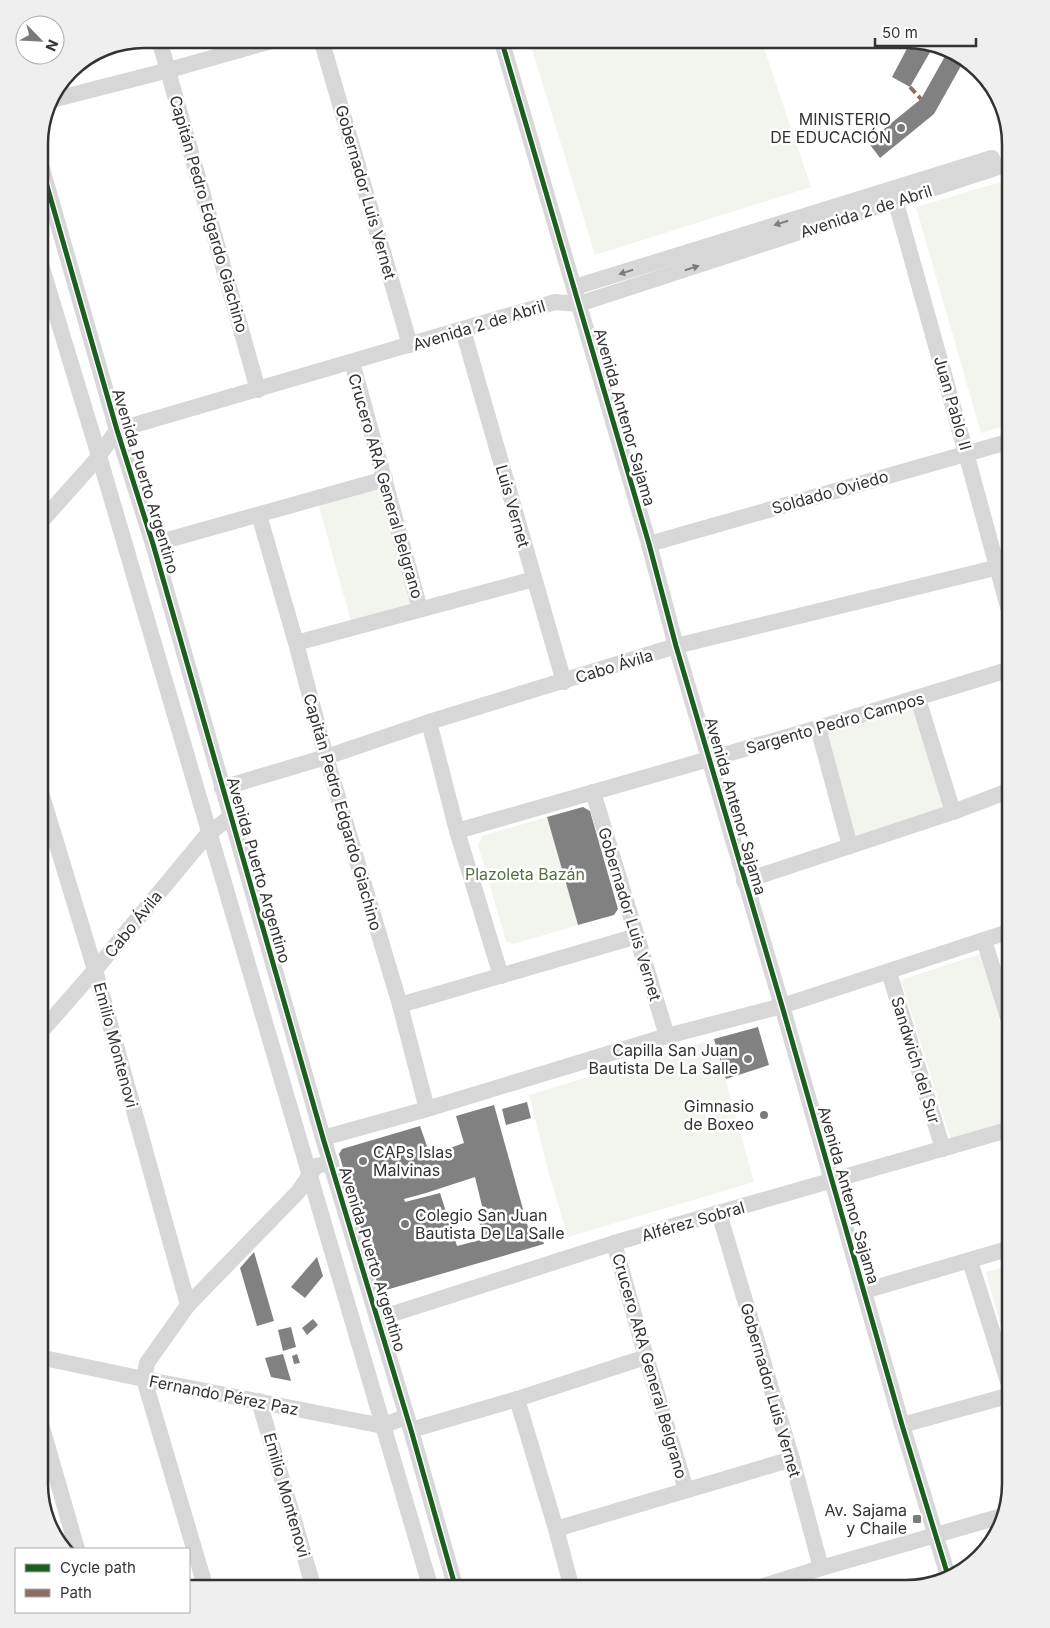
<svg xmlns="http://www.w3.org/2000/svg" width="1050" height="1628" font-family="Inter,sans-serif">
<rect width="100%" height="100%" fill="#fff"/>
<g fill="#f1f5ed">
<path d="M529 39H761L811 187 595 255Z"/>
<path d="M1011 179V424L981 433 916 207Z"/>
<path d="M378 486 411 604 351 621 318 503Z"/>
<path d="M916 709 944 807 854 836 825 734Z"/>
<path d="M547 817 578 925 513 944 506 941 478 845 482 836Z"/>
<path d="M980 954 1011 1059V1122L951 1140 901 980Z"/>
<path d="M714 1039 754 1182 568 1237 549 1174 529 1095Z"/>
<path d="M1011 1265V1363L986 1272Z"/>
</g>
<g fill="#818181" fill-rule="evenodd">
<path d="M782 39H799L783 44Z"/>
<path d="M912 39 924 42 933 47 910 87 892 77Z"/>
<path d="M948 51 966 57 934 114 880 158 868 142 921 99Z"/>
<path d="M583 807 590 811 618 909 614 915 578 925 547 817Z"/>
<path d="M758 1027 769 1065 726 1079 714 1039Z"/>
<path d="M527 1102 531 1118 506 1125 502 1109Z"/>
<path d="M494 1105 531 1238 541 1236 544 1244 386 1290 378 1286 339 1154 342 1149 420 1126 430 1155 464 1143 456 1116ZM475 1177 483 1210 492 1208 495 1215 479 1221 484 1239 457 1246 440 1193 405 1202 404 1199 426 1193Z"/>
<path d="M254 1252 274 1321 257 1326 240 1268Z"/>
<path d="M317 1257 323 1276 305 1298 291 1287Z"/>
<path d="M313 1319 318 1325 307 1335 302 1328Z"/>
<path d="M291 1327 296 1347 283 1351 278 1330Z"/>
<path d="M283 1354 291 1381 271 1377 265 1358Z"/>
<path d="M297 1354 300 1363 294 1364 292 1356Z"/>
</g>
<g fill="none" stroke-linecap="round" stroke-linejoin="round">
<g stroke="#d7d7d7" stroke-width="16">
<path d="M159 39 258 390"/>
<path d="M321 39 410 345"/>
<path d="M501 39 649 544 676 646 782 1006 902 1425 949 1579"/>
<path d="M48 101 169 70 279 39"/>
<path d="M39 158 117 430 153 544 323 1138 411 1430 456 1589"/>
<path d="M893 192 966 453 1011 618"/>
<path d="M39 258 99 456 431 1589"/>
<path d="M575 287 992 158"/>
<path d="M463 330 564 682"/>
<path d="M352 362 420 609"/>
<path d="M259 515 296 643 326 757 400 1005 427 1109"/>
<path d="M39 524 96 460 117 430 555 302 579 304 1011 163"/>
<path d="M153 544 385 479"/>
<path d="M649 544 1011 441"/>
<path d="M296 643 534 579"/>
<path d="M918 699 953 812"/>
<path d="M429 722 457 831 501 976"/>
<path d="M818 728 850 846"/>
<path d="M39 786 95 970 188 1305"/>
<path d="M222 788 326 757 429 722 676 646 1011 564"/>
<path d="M593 792 667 1036"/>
<path d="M457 831 818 728 1011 669"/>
<path d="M744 881 953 812 1011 790"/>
<path d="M984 940 1011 1028"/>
<path d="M889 972 943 1149"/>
<path d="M400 1005 637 936"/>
<path d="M39 1034 95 970 206 836 230 817"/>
<path d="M323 1138 427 1109 667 1036 782 1006 1011 931"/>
<path d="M719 1213 792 1459 821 1568"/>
<path d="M614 1243 646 1357 686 1490"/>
<path d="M970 1261 1011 1391"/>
<path d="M864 1291 1011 1248"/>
<path d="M377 1319 614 1243 1011 1129"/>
<path d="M39 1357 144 1379 383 1426 407 1416"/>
<path d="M517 1399 556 1529 572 1589"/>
<path d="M259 1401 314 1589"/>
<path d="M39 1417 77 1549"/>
<path d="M902 1425 1011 1395"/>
<path d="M411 1430 517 1399 646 1357"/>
<path d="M556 1529 792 1459"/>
<path d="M206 1589 144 1379 147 1363 188 1305 298 1192 316 1166 331 1163"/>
<path d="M754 1589 821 1568 1002 1516"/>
</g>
<g stroke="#8d6e63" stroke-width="4" stroke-dasharray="8 4" stroke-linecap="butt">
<path d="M933 47 948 51"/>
<path d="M910 87 921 99"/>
</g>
<g stroke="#fff" stroke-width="8">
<g id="cycleway">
<path d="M501 39 649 544 676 646 782 1006 902 1425 949 1579"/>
<path d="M39 158 117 430 153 544 323 1138 411 1430 456 1589"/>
</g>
</g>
<use href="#cycleway" stroke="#1b5e20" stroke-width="5"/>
</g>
<defs><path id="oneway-solid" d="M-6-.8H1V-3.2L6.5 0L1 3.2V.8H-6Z" transform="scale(1.25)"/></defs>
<g fill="#7d7d7d">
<use href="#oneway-solid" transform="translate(781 223) rotate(163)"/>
<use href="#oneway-solid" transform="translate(692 268) rotate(-18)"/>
<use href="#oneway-solid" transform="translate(626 272) rotate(163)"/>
</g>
<g fill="#7a7a7a" stroke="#fff" stroke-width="2">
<circle cx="901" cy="128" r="5"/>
<circle cx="748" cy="1059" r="5"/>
<circle cx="764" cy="1115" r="5"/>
<circle cx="363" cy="1161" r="5"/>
<circle cx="405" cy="1224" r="5"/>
<rect x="912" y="1514" width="10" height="10" rx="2.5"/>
</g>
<g text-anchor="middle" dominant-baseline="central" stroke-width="5" stroke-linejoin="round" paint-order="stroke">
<g font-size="16" fill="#333" stroke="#fff" text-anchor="end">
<text x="891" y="119">MINISTERIO<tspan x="891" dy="18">DE EDUCACIÓN</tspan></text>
<text x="738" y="1050">Capilla San Juan<tspan x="738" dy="18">Bautista De La Salle</tspan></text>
<text x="754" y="1106">Gimnasio<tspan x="754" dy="18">de Boxeo</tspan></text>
<text x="373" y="1152" text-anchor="start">CAPs Islas<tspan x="373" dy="18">Malvinas</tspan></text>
<text x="415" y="1215" text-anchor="start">Colegio San Juan<tspan x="415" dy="18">Bautista De La Salle</tspan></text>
<text x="907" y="1510">Av. Sajama<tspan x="907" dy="18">y Chaile</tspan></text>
</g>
<g font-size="16" fill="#333" stroke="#fff">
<text transform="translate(366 192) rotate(74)">Gobernador Luis Vernet</text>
<text transform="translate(866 211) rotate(-18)">Avenida 2 de Abril</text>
<text transform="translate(209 214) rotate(74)">Capitán Pedro Edgardo Giachino</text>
<text transform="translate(479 325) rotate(-17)">Avenida 2 de Abril</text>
<text transform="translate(953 403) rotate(74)">Juan Pablo II</text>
<text transform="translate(625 417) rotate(74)">Avenida Antenor Sajama</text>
<text transform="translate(146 481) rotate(73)">Avenida Puerto Argentino</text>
<text transform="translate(386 486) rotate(74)">Crucero ARA General Belgrano</text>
<text transform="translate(830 492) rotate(-16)">Soldado Oviedo</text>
<text transform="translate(513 506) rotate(74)">Luis Vernet</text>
<text transform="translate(614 666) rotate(-17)">Cabo Ávila</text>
<text transform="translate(835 723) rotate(-16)">Sargento Pedro Campos</text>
<text transform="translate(736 806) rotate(74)">Avenida Antenor Sajama</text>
<text transform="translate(343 812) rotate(74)">Capitán Pedro Edgardo Giachino</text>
<text transform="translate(259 870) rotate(74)">Avenida Puerto Argentino</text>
<text transform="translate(630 914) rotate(73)">Gobernador Luis Vernet</text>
<text transform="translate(133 924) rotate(-51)">Cabo Ávila</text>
<text transform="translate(116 1045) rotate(75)">Emilio Montenovi</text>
<text transform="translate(916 1060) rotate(73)">Sandwich del Sur</text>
<text transform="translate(849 1195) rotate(74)">Avenida Antenor Sajama</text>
<text transform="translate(693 1221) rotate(-16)">Alférez Sobral</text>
<text transform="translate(373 1259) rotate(73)">Avenida Puerto Argentino</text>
<text transform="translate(650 1366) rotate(74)">Crucero ARA General Belgrano</text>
<text transform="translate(771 1390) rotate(74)">Gobernador Luis Vernet</text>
<text transform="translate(224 1395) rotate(11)">Fernando Pérez Paz</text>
<text transform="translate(287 1495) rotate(74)">Emilio Montenovi</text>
</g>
<g font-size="16" fill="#56703f" stroke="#fff">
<text x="525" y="874">Plazoleta Bazán</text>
</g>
</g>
<path d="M0 0H1050V1628H0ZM144 48H906A96 96 0 0 1 1002 144V1484A96 96 0 0 1 906 1580H144A96 96 0 0 1 48 1484V144A96 96 0 0 1 144 48Z" fill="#efefef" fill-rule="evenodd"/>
<path fill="none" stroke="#333" stroke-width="2.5" d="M144 48H906A96 96 0 0 1 1002 144V1484A96 96 0 0 1 906 1580H144A96 96 0 0 1 48 1484V144A96 96 0 0 1 144 48Z"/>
<rect x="15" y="1548" width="175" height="65" fill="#ffffff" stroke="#adadad"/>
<rect x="25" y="1564" width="25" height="8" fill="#1b5e20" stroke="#adadad"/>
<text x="60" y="1573" font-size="15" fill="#333333">Cycle path</text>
<rect x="25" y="1589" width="25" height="8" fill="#8d6e63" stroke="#adadad"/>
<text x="60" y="1598" font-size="15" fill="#333333">Path</text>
<g transform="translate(40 40) rotate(114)"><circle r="24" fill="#ffffff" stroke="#adadad"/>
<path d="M0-4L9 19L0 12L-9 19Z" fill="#7a7a7a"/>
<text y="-8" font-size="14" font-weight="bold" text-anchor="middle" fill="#333333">N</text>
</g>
<path d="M875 38v8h101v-8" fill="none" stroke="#333333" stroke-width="2.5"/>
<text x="882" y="38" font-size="15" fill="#333333" stroke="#ffffff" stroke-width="4" paint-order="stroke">50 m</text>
</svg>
